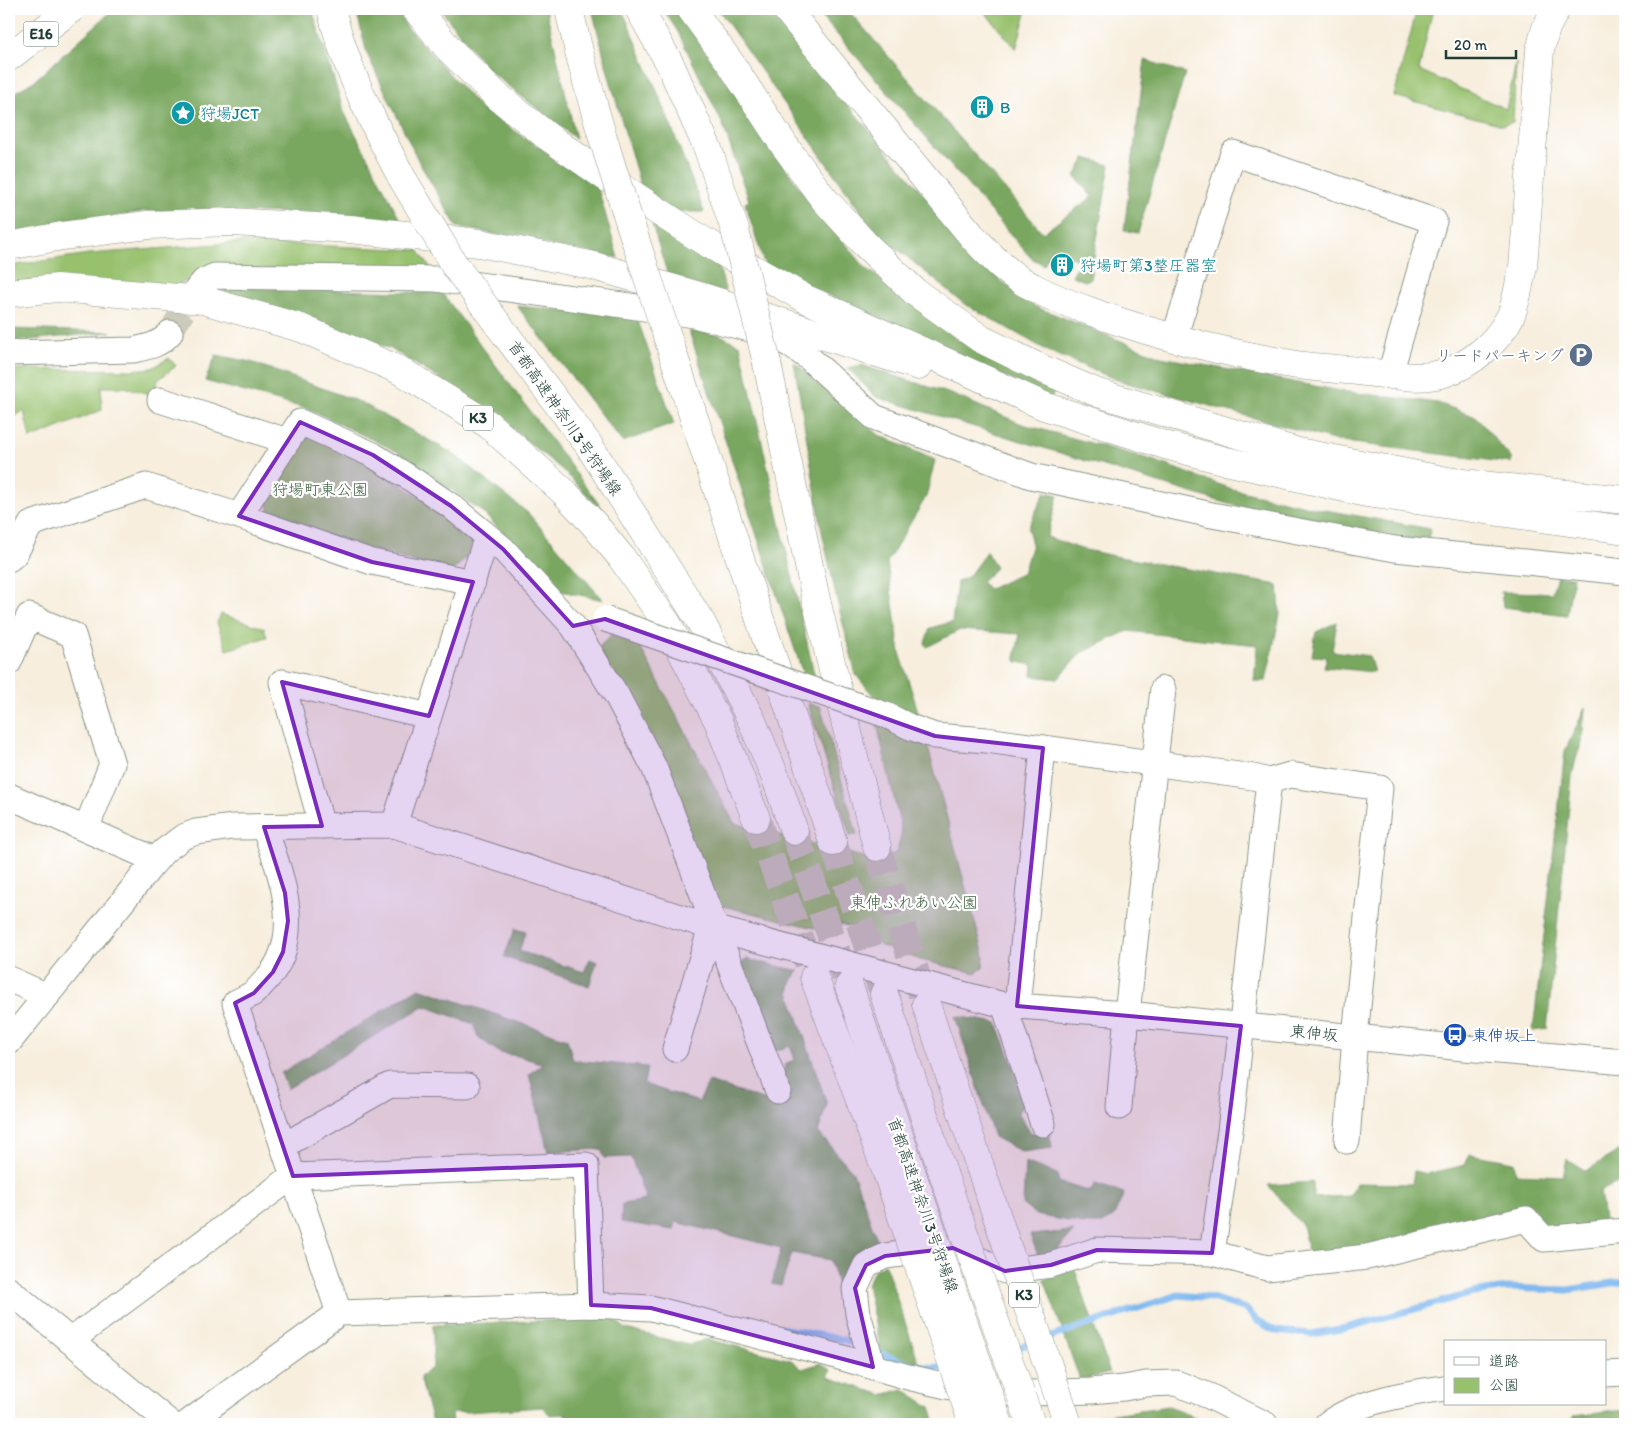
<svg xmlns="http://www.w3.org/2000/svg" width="1634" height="1433" font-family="Itim,'Klee One',sans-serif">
<rect width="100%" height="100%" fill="#fff"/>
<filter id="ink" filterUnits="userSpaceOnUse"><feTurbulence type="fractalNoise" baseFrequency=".02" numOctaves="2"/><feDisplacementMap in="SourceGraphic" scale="10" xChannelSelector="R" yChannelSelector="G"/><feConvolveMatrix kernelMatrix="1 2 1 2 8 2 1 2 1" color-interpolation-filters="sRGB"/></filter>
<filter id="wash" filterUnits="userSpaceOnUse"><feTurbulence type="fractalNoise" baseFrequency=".0096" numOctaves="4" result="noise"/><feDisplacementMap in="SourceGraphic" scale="20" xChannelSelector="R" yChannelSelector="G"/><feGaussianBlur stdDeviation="1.12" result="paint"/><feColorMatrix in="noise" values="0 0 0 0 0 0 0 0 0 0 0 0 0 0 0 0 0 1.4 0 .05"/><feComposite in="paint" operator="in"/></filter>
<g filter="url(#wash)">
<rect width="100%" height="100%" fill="#f7eedd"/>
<g fill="#98c16e" stroke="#5c7f51">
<path d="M982 9H1027L1016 49Z"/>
<path d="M1417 9H1433L1419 70 1506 109 1516 63 1513 122 1503 125 1394 96Z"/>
<path d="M244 242 418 250 432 270 208 268 177 286 9 283V266L89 254Z"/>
<path d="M169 358 176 366 158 380 154 395 124 387H101L102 410 30 439 24 411 13 417 9 414V369L132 370 152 368Z"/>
<path d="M303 431 371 462 474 538 467 557 451 572 272 522 266 496Z"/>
<path d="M221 614 264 628 267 637 227 650 217 623Z"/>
<path d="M611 635 639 645 734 823 874 860 892 855 897 851 902 832 877 724 927 744 984 956 983 968 975 973 921 960 879 945 868 932 840 924 823 930 715 904 599 647Z"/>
<path d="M808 704 820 706 857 835 850 836Z"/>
</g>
<g fill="#7aa761" stroke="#4c724a">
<path d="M114 9H312L344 112 401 221 317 213 147 211 9 234V96L34 81Z"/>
<path d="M356 9H396L407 27 480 108 597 185 618 258 457 227 420 164 367 54Z"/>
<path d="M440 9H546L576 139 487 69Z"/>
<path d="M592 9H619L625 16 663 105 704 212H675L643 195 609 76Z"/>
<path d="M663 9H675L685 20 796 183 864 266 957 339 1055 390 1051 398 765 266 745 203 749 201 723 125 678 32Z"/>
<path d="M718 9H770L836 91 991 273 1034 306 1161 357 1341 391 1438 403 1476 417 1511 458V463L1337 441 1120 381 1048 351 963 303 872 228Z"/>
<path d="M815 9H847L1043 233 1092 197 1075 176 1085 158 1110 165 1090 279 1085 281 1072 276 1079 261 1052 248 1044 265 1031 258Z"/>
<path d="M1145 60 1185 73 1138 233 1124 230Z"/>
<path d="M652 224 719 267 727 296 669 279Z"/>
<path d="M226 287 442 293 610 519 566 473 488 409 391 349 299 315 224 293Z"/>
<path d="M517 306 637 318 674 424 622 442Z"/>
<path d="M9 329H10L111 332 9 342Z"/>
<path d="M689 331 718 334 740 345 815 678 807 677 801 668Z"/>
<path d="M216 355 251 362 360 402 452 453 528 513 603 600 561 591 481 511 398 452 311 410 205 381Z"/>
<path d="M794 362 879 435 935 460 926 497 887 562 900 653 919 715 876 699 856 675 837 600 822 532Z"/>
<path d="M861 365 951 394 1022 424 1149 459 1232 489 1314 508 1431 529 1427 542 1228 504 876 397 848 368Z"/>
<path d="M1045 492 1058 495 1047 537 1081 549 1114 556 1278 585 1280 614 1266 681H1254L1257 645 1127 631 1080 654 1058 679 1032 676 1033 665 1017 662 1015 657 1020 634 960 630 927 647 925 643 930 628 952 622 957 582 968 577 987 551 996 568 981 582 989 589 1023 573 1032 544 1028 528Z"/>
<path d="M1557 576 1573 577 1567 615 1503 607 1501 592 1552 593Z"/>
<path d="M1337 622 1332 651 1369 656 1374 672 1324 667 1327 657 1312 656 1316 632Z"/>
<path d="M1585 708 1582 743 1577 755 1572 776 1547 1029 1533 1031 1565 751Z"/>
<path d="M515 929 526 932 519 951 584 972 590 959 597 962 589 986 504 957Z"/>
<path d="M746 959 799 971 792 981 789 992 827 1104 818 1132 853 1172 878 1243 862 1253 852 1336 830 1260 792 1253 781 1286 772 1284 781 1248 676 1222 674 1230 621 1222 622 1204 646 1200 631 1157 604 1158 601 1149 548 1152 529 1074 543 1064 518 1056 500 1053 478 1037 474 1024 424 1006 287 1089 281 1073 419 988 567 1039 573 1060 647 1067 644 1084 699 1102 709 1082 763 1100 788 1098 782 1073 787 1063 795 1060 790 1046 775 1051 741 963Z"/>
<path d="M955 1016 997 1023 1027 1100 1018 1112 1031 1134 1049 1129 1052 1148 1022 1152 994 1137Z"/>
<path d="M1625 1147V1180L1600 1191 1605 1226 1548 1233 1529 1211 1366 1250 1309 1256 1302 1225 1268 1185 1313 1182 1314 1198 1350 1196 1356 1183 1412 1184 1414 1171 1427 1174 1465 1165 1470 1154 1514 1162 1516 1174 1563 1176 1567 1159 1586 1171Z"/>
<path d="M1025 1162 1057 1174 1059 1182 1090 1192 1095 1184 1124 1193 1114 1216 1103 1224H1084L1036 1215 1023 1205Z"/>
<path d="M1074 1231 1054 1254 1040 1260 1030 1235Z"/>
<path d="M885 1264 921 1369 892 1361 880 1347 867 1285 874 1270Z"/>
<path d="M1074 1267 1110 1373 1080 1380 1044 1279Z"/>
<path d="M612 1318 626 1329 689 1345 707 1339 791 1360 802 1369 821 1363 831 1370 828 1377 882 1395 903 1389 931 1407 936 1424H564L566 1414 550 1415 543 1407 452 1413 453 1424H434L432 1422 420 1377 433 1367V1325Z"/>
<path d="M1169 1406 1211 1424H1094L1092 1417Z"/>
<path d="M1625 1410V1424H1572L1573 1416Z"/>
</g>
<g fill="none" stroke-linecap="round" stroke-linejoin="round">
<g stroke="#7eb8ef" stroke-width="7">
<path d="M759 1324 844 1340 861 1346"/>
<path d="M1044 1339 1178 1295 1212 1298 1246 1309 1257 1321 1276 1331 1312 1334 1346 1328 1473 1293 1506 1288 1568 1290 1625 1281"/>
<path d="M1011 1350 1034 1342"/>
<path d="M873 1351C897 1359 922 1372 947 1366"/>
</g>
</g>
</g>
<g filter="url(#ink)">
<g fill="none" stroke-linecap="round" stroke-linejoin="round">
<path stroke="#cccbbb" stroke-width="25" stroke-dasharray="25 12" stroke-linecap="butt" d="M170 333 194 293"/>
<g stroke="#cccbbb" stroke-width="28" stroke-dasharray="28 14" stroke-linecap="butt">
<path d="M756 818 812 973"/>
<path d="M794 831 847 982"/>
<path d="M833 842 883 993"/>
<path d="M877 847 925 1003"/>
</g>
<g stroke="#8b9688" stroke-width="27">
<g id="street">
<path d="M194 293 204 281 215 276 436 279 694 315 754 330 789 344 809 358 874 417 1031 476 1212 515 1395 549 1625 572"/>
<path d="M1174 338 1233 153 1434 221 1390 374"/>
<path d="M9 353 133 350C148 347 160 345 170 333"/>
<path d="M160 400 287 441"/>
<path d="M239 516 300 422 373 455 413 480 451 506 503 549 573 626 617 696 654 767 778 1091"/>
<path d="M9 559 14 555 31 524 146 486 239 516 372 562 473 582"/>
<path d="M9 662 29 616 73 635 112 764 86 829"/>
<path d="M886 715 910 727 935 736 986 740 1253 777 1269 781 1290 775 1380 788 1355 1037 1347 1141"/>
<path d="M9 796 156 860"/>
<path d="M394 825 487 536"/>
<path d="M322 826 282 682 429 716"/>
<path d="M264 827C281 874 306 937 266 980 261 985 257 991 252 994 247 997 240 1000 235 1003L339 1313"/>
<path d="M9 979 47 996"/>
<path d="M1004 1005 1043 1124"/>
<path d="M1017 1006 1043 748"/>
<path d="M9 1042 152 865 164 851 183 837 196 832 211 830 232 827 394 825 717 929 1004 1005 1127 1014 1464 1048 1625 1062"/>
<path d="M675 1049 711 927"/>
<path d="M1119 1107 1127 1014 1163 689"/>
<path d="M283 1146 390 1085 467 1086"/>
<path d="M1212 1253 1230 1131 1269 781"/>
<path d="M9 1290 171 1424"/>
<path d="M70 1341 293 1176 586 1165 591 1305"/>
<path d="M873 1367 858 1314 855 1288 866 1265 885 1256 953 1248 1005 1271 1051 1265 1097 1250 1212 1253 1267 1268 1367 1257 1526 1219 1544 1239 1625 1231"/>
<path d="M1605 1374 1625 1373"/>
<path d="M186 1424 339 1313 591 1305 651 1308 829 1354 908 1377 951 1387 1002 1394 1091 1391 1124 1388 1146 1384 1176 1383 1209 1396 1265 1424"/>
<path d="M1327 1424C1358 1401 1408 1393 1445 1388"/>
</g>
</g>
<g stroke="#8b9688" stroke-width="29">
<path id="secondary" d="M786 9 972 236C991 256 1008 275 1033 287 1054 299 1079 307 1103 316 1166 338 1231 354 1297 365 1319 368 1342 369 1365 372 1389 374 1420 381 1444 373 1471 365 1499 341 1511 315 1517 300 1519 283 1523 267L1540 50 1546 28 1556 9"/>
</g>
<g stroke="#8b9688" stroke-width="29">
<g id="highway">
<path d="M331 9C345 67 373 123 401 176"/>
<path d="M416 9 448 48 496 95 547 136 603 175 702 240 804 298 1044 406 1165 445 1226 461 1367 493 1625 530"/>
<path d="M639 9 670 64 708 149 735 230"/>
<path d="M691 9 731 64 784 145 823 198 864 243 915 292 981 339 1040 368 1098 393 1298 452 1453 482 1625 500"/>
<path d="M9 57 71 9"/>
<path d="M9 246 62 236 148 225 231 222 350 229 479 243 590 265 703 297 918 366"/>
<path d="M9 293 57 288 203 300 301 328 399 370 488 424 564 492 594 524 621 557 668 625 718 721 756 818"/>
<path d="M497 323 588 444 701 622 752 721 777 781 794 831"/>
<path d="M673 354 833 842"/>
<path d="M767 363 815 595 845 721 877 847"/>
<path d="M814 977 887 1173"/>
<path d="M849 986 912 1174"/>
<path d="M884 994 943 1173"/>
<path d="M926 1004 980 1167"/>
</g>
</g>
<use href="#street" stroke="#fff" stroke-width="25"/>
<use href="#secondary" stroke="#fff" stroke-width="28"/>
<use href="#highway" stroke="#fff" stroke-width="28"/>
<g stroke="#8b9688" stroke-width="27" stroke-linecap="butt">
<path id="street-bridge" d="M605 619 886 715"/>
</g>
<g stroke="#8b9688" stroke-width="29" stroke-linecap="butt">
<g id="highway-bridge">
<path d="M569 9C595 127 636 240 673 354"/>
<path d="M401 176 453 263 497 323"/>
<path d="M735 230 767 363"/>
<path d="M980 1167 1068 1424"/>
<path d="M887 1173 973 1424"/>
<path d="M943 1173 1031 1424"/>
<path d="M912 1174 999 1424"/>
</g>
</g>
<use href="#street-bridge" stroke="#fff" stroke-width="25"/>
<use href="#highway-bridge" stroke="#fff" stroke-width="28"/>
</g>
</g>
<path fill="#7b2cbf" fill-opacity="0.2" stroke="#7b2cbf" stroke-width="4" stroke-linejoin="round" d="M300 422 373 455 451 506 503 549 573 626 605 619 935 736 1043 748 1017 1006 1241 1026 1212 1253 1097 1250 1051 1265 1005 1271 953 1248 885 1256 866 1265 855 1288 873 1367 651 1308 591 1305 586 1165 293 1176 235 1003 254 993 273 972 283 952 288 921 285 893 264 827 322 826 282 682 429 716 473 582 372 562 239 516Z"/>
<defs>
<g id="building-disc" transform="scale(1.25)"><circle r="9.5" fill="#0f9aa8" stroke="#fff"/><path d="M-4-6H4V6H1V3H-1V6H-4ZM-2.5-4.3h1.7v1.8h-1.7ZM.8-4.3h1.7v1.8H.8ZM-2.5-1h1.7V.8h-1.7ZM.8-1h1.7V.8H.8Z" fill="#fff"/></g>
<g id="sight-disc" transform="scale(1.25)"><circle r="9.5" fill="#0f9aa8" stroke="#fff"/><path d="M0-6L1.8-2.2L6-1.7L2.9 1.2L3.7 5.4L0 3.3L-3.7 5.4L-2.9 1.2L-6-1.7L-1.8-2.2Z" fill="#fff"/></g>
<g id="parking-disc" transform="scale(1.25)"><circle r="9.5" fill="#5c6f8a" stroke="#fff"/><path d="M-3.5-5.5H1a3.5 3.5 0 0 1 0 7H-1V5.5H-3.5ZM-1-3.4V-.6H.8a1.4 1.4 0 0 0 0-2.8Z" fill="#fff"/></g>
<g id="bus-disc" transform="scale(1.25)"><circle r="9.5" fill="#1a4fb4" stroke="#fff"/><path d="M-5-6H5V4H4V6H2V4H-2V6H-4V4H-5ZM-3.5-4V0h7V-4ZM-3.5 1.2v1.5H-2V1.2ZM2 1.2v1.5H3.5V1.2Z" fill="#fff"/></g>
</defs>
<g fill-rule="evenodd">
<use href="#building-disc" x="982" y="107"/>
<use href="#sight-disc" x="183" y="113"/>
<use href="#building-disc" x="1062" y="265"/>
<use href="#parking-disc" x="1581" y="355"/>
<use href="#bus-disc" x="1455" y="1035"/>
</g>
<g text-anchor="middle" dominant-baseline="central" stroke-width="4.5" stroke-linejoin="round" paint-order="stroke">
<g fill="#fff" stroke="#627771" stroke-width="1">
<rect x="23.5" y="21.5" width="35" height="25" rx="4"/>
<rect x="463" y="405.5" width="30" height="25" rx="4"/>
<rect x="1009" y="1282.5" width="30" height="25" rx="4"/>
</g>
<g font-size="15" font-weight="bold" fill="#1f3d34">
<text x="41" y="34">E16</text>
<text x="478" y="418">K3</text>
<text x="1024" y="1295">K3</text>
</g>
<g font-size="16" fill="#0d838f" stroke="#fff" text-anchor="start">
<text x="1000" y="107">B</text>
<text x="200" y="113">狩場JCT</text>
<text x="1080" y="265">狩場町第3整圧器室</text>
</g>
<g font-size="16" fill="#4e5e75" stroke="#fff" text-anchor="end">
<text x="1564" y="355">リードパーキング</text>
</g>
<g font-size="16" fill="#1f3d34" stroke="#fff">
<text transform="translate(565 418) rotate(55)">首都高速神奈川3号狩場線</text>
<text transform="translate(1314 1033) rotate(6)">東伸坂</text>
<text transform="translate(923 1205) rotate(71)">首都高速神奈川3号狩場線</text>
</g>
<g font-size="16" fill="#436545" stroke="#fff">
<text x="320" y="489">狩場町東公園</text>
<text x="914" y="902">東伸ふれあい公園</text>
</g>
<g font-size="16" fill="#164399" stroke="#fff" text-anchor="start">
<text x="1472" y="1035">東伸坂上</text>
</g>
</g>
<rect width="1634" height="1433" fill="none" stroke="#fff" stroke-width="30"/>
<rect x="1444" y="1340" width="162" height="65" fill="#ffffff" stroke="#a5b1ae"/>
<rect x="1454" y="1357" width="25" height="8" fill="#ffffff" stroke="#a5b1ae"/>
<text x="1489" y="1366" font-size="15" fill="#1f3d34">道路</text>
<rect x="1454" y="1378" width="25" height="15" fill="#98c16e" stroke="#a5b1ae"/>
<text x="1489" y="1390" font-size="15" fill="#1f3d34">公園</text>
<path d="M1446 50v8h70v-8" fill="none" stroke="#1f3d34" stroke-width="2.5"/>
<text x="1454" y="50" font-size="15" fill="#1f3d34" stroke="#ffffff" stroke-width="4" paint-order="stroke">20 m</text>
</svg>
